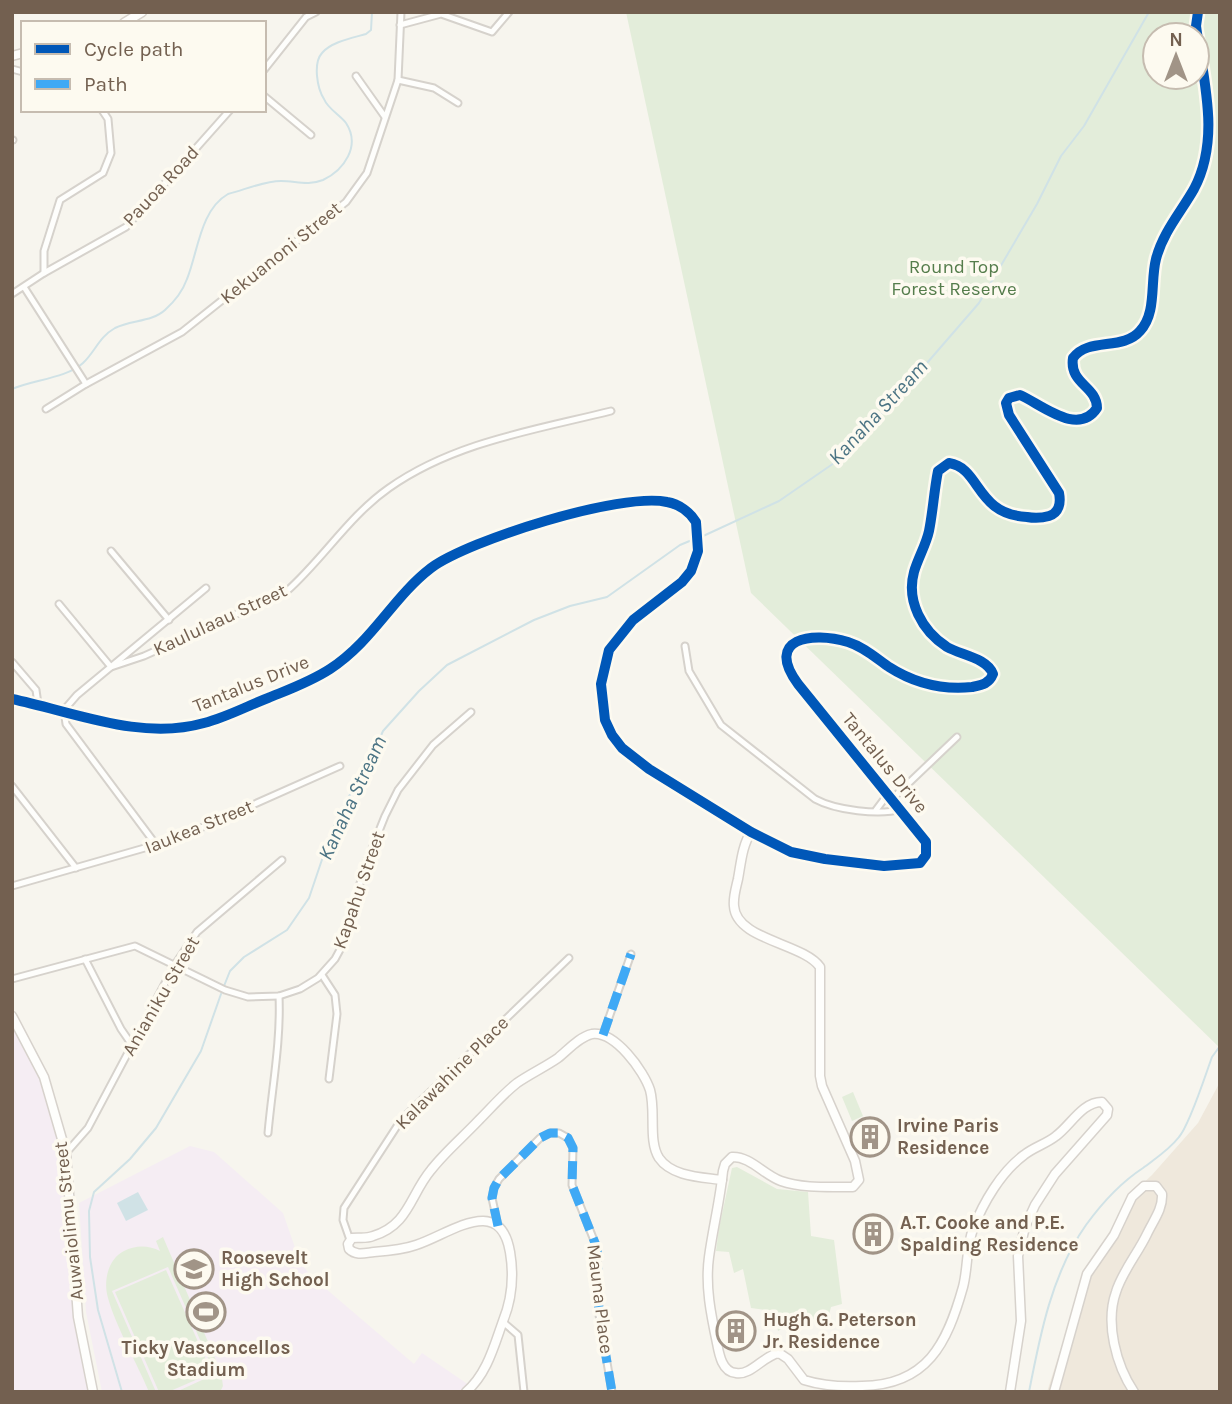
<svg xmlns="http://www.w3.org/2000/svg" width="1232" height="1404" font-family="Karla,sans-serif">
<rect width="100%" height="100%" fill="#f7f5ee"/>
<path fill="#efe8dc" d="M1220 1082V1392H1047L1085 1273 1136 1190 1152 1175 1198 1123Z"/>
<g fill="#f5edf3">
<path d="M12 1016 44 1077 66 1153 70 1212 90 1392H12Z"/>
<path d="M190 1146 214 1152 283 1213 300 1262 311 1276 414 1364 422 1353 469 1385 461 1392H102L86 1312 79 1203Z"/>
</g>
<g fill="#e3edda" fill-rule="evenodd">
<path d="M626 12H1220V1048L751 593ZM1155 35H1197V77H1155Z"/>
<path d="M853 1092 863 1116 852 1121 842 1097Z"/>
<path d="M737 1167 777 1189 808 1192 811 1236 834 1240 842 1304 831 1307 828 1319 798 1320 778 1331 775 1311 751 1308 743 1269 734 1273 729 1252 716 1251 719 1228 732 1168Z"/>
<path d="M163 1237 221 1372 223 1386 220 1392H176L215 1374 168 1267 112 1291 156 1392H149C137 1363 116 1327 108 1298 103 1281 108 1259 124 1251 135 1245 149 1245 160 1251L156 1241Z"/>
<path d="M166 1270 212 1373 168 1392H159L115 1292Z"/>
</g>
<path fill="#d0e2e6" d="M138 1192 148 1210 126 1221 117 1203Z"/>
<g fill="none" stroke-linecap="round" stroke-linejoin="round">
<g stroke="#d0e2e6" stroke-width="2">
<path d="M12 389C32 380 67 378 83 363 95 352 99 337 115 328 131 320 152 322 165 310 174 302 183 290 187 279 198 252 200 210 228 194 244 190 264 181 281 181 296 181 308 186 323 180 344 170 361 146 346 123 340 115 328 109 324 99 317 88 313 63 322 53 331 42 352 38 366 34L371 30 372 12"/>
<path d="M701 537 779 501 837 461 901 393 979 303 1037 204 1061 156 1084 126 1149 12"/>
<path d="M224 986 230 971 244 957 287 930 309 898 332 830 348 798 370 761 383 731 419 691 447 665 534 620 570 606 607 597 680 545 692 540"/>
<path d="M122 1392 98 1310 90 1257 89 1211 94 1192 130 1159 156 1128 201 1051 221 994"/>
<path d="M1029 1392C1040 1335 1052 1273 1086 1225 1102 1203 1120 1183 1143 1168 1156 1158 1169 1150 1179 1137 1190 1124 1205 1076 1212 1057L1220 1046"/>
</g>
<g stroke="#d6d2cc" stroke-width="9">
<g id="street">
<path d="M400 25 441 14 492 32 509 12"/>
<path d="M12 69 23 72"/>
<path d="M264 70 306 17 316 12"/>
<path d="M356 76 385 117"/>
<path d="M398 80 434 88 458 103"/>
<path d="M264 96 311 135"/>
<path d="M12 140H13"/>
<path d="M44 273V251L60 200 103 173 111 153 108 119 102 110"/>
<path d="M24 287 86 384"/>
<path d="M12 294 44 273 126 227 230 110"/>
<path d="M46 409 86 384 182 332 346 202 367 173 398 80 401 12"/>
<path d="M111 551 169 620"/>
<path d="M59 604 111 667 144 656 287 591C323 559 349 516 389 488 454 442 535 430 611 411"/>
<path d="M685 646 689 671 721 725 815 799C835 810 880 816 901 809"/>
<path d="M12 662 36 690 38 704"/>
<path d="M12 786 76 868"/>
<path d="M892 799 957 737"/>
<path d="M876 810 888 794"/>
<path d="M157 846 66 724 64 710 77 695 206 588"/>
<path d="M12 886 176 839 340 766"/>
<path d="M85 959 121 1029 132 1045"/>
<path d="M322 975 335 995 337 1014 329 1079"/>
<path d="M12 979 135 946 225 990 248 997 279 996 300 989 318 978 335 959 342 946 365 866 385 816 398 790 433 745 471 712"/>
<path d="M603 1035 631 954"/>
<path d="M268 1133C272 1088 281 1041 279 996"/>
<path d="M66 1153 88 1128 174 966 197 932 282 860"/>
<path d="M498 1226 492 1198 494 1188 499 1179 540 1138 550 1133H559L568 1138 573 1148 572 1185 597 1248 599 1315 612 1392"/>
<path d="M350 1240 343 1220 344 1208 401 1120 569 958"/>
<path d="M503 1322 518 1335 524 1392"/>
</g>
</g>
<g stroke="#d7d2cc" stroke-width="11">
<g id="secondary">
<path d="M124 23 142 12"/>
<path d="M12 56 23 53"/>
<path d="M12 699C74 712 141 741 204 723 227 717 247 706 268 698 290 689 310 682 330 669 373 641 393 597 431 568 469 540 621 492 667 502 679 504 690 512 696 522L698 551 691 571 682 582 633 620 609 650 601 684 605 720 612 735 622 748 649 769 751 832 791 852 825 859 884 866 920 863 926 855V842L798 684C764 638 812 631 848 642 864 647 876 658 889 667 914 683 943 690 972 687 982 685 989 684 993 674 987 658 961 655 947 647 922 631 906 601 914 572 918 558 926 545 929 531 933 511 934 491 938 471L949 463C981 468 975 514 1027 517 1033 518 1042 518 1049 516 1059 513 1061 503 1059 493L1009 415 1006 403 1009 398 1020 395C1041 404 1078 437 1097 408 1097 386 1069 384 1073 358 1088 337 1123 351 1140 331 1157 313 1150 282 1156 259 1163 232 1181 212 1194 189 1221 138 1203 79 1196 26L1198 12"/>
<path d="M751 832C742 846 741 863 738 879 736 888 733 897 734 906 736 940 803 943 820 967V1076L822 1086 855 1161 859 1180 853 1187H846C825 1187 801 1188 781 1181 764 1175 750 1156 732 1157L725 1164 723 1171C720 1200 713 1228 709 1257 705 1286 711 1315 717 1343 719 1354 722 1372 736 1373 751 1376 764 1355 779 1353L788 1359 804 1380C823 1386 843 1387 862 1386 927 1385 947 1344 963 1287 968 1268 966 1248 973 1229 983 1203 1001 1172 1024 1155 1034 1147 1046 1144 1056 1136 1071 1125 1082 1102 1102 1102L1108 1109 1107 1115 1055 1174 1035 1205 1025 1227 1018 1256 1021 1321 1010 1392"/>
<path d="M12 1016 44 1077 66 1153 78 1317 93 1392"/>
<path d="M466 1392C487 1374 494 1346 503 1321 512 1299 514 1276 510 1252 500 1193 450 1234 416 1245 402 1250 388 1251 374 1252 365 1253 356 1256 349 1249L348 1244 352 1238C359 1237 366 1239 373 1236 409 1225 410 1195 431 1170 445 1152 463 1137 479 1120 491 1108 503 1094 517 1083 530 1074 545 1067 558 1058 568 1050 579 1037 592 1034 615 1031 644 1071 650 1090 656 1111 648 1141 659 1158 672 1177 702 1177 722 1180"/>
<path d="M1054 1392 1087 1274 1114 1235 1132 1197 1144 1186H1156L1162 1194C1163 1209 1153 1221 1147 1234 1138 1253 1122 1272 1116 1292 1105 1323 1116 1365 1134 1392"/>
</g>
</g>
<use href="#street" stroke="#fefefc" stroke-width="5"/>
<use href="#secondary" stroke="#fefefc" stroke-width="8"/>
<g stroke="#3fa9f5" stroke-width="9" stroke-dasharray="18 9" stroke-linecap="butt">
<path d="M603 1035 631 954"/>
<path d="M498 1226 492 1198 494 1188 499 1179 540 1138 550 1133H559L568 1138 573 1148 572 1185 597 1248 599 1315 612 1392"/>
</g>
<g stroke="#fdfaf0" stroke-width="15">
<path id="cycleway" d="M12 699C74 712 141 741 204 723 227 717 247 706 268 698 290 689 310 682 330 669 373 641 393 597 431 568 469 540 621 492 667 502 679 504 690 512 696 522L698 551 691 571 682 582 633 620 609 650 601 684 605 720 612 735 622 748 649 769 751 832 791 852 825 859 884 866 920 863 926 855V842L798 684C764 638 812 631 848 642 864 647 876 658 889 667 914 683 943 690 972 687 982 685 989 684 993 674 987 658 961 655 947 647 922 631 906 601 914 572 918 558 926 545 929 531 933 511 934 491 938 471L949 463C981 468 975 514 1027 517 1033 518 1042 518 1049 516 1059 513 1061 503 1059 493L1009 415 1006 403 1009 398 1020 395C1041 404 1078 437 1097 408 1097 386 1069 384 1073 358 1088 337 1123 351 1140 331 1157 313 1150 282 1156 259 1163 232 1181 212 1194 189 1221 138 1203 79 1196 26L1198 12"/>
</g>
<use href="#cycleway" stroke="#0057b8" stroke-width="10"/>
</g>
<defs>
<g id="building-ring" transform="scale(2.0125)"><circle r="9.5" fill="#fdfaf0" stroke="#a19487" stroke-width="1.5"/><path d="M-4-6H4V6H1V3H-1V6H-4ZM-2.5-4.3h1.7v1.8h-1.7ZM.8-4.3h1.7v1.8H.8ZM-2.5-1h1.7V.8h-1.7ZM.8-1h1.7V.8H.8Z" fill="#a19487"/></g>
<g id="school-ring" transform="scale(2.0125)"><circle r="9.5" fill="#fdfaf0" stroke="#a19487" stroke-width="1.5"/><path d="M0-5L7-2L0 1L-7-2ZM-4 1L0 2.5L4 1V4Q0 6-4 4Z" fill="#a19487"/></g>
<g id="stadium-ring" transform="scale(2.0125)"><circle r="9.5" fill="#fdfaf0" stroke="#a19487" stroke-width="1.5"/><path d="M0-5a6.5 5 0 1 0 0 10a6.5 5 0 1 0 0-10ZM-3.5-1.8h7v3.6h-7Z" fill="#a19487"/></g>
</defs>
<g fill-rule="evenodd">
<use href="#building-ring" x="870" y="1137"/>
<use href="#building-ring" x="873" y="1234"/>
<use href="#school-ring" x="194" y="1269"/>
<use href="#stadium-ring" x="206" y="1312"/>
<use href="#building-ring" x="736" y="1331"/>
</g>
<g text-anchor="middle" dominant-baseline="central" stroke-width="7" stroke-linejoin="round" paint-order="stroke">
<g font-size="19" fill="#736050" stroke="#fdfaf0">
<text transform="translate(161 186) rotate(-47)">Pauoa Road</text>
<text transform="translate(281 253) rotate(-39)">Kekuanoni Street</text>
<text transform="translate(220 620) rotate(-25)">Kaululaau Street</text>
<text transform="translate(251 684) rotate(-22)">Tantalus Drive</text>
<text transform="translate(885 763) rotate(51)">Tantalus Drive</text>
<text transform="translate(199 827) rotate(-22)">Iaukea Street</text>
<text transform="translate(359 890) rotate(-71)">Kapahu Street</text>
<text transform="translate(161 996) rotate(-60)">Anianiku Street</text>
<text transform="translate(452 1073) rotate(-45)">Kalawahine Place</text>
<text transform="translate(69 1221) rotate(-96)">Auwaiolimu Street</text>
<text transform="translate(600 1299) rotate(83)">Mauna Place</text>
</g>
<g font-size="19" fill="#557d4c" stroke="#fdfaf0">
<text x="954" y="267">Round Top<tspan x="954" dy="22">Forest Reserve</tspan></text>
</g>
<g font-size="19" font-weight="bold" fill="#736050" stroke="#fdfaf0" text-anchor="start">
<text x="897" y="1126">Irvine Paris<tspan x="897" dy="22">Residence</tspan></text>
<text x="900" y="1223">A.T. Cooke and P.E.<tspan x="900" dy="22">Spalding Residence</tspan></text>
<text x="221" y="1258">Roosevelt<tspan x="221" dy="22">High School</tspan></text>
<text x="763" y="1320">Hugh G. Peterson<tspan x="763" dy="22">Jr. Residence</tspan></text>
<text x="206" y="1348" text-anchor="middle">Ticky Vasconcellos<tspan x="206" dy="22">Stadium</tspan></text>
</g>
<g font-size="21" font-style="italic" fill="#4c7484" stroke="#fdfaf0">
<text transform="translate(878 412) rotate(-47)">Kanaha Stream</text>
<text transform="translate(352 798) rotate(-65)">Kanaha Stream</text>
</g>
</g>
<rect width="1232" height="1404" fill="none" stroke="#736050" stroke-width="28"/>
<rect x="21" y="21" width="245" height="91" fill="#fdfaf0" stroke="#c6bcb0" stroke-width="2"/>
<rect x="35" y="44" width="35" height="10" fill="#0057b8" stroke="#c6bcb0" stroke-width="2"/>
<text x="84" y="56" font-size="21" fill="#736050">Cycle path</text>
<rect x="35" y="79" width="35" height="10" fill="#3fa9f5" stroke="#c6bcb0" stroke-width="2"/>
<text x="84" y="91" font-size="21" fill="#736050">Path</text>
<g transform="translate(1176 56)"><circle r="33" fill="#fdfaf0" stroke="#c6bcb0" stroke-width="2"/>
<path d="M0-5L12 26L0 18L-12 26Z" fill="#a19487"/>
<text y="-10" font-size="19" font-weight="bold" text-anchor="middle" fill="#736050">N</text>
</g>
</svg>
